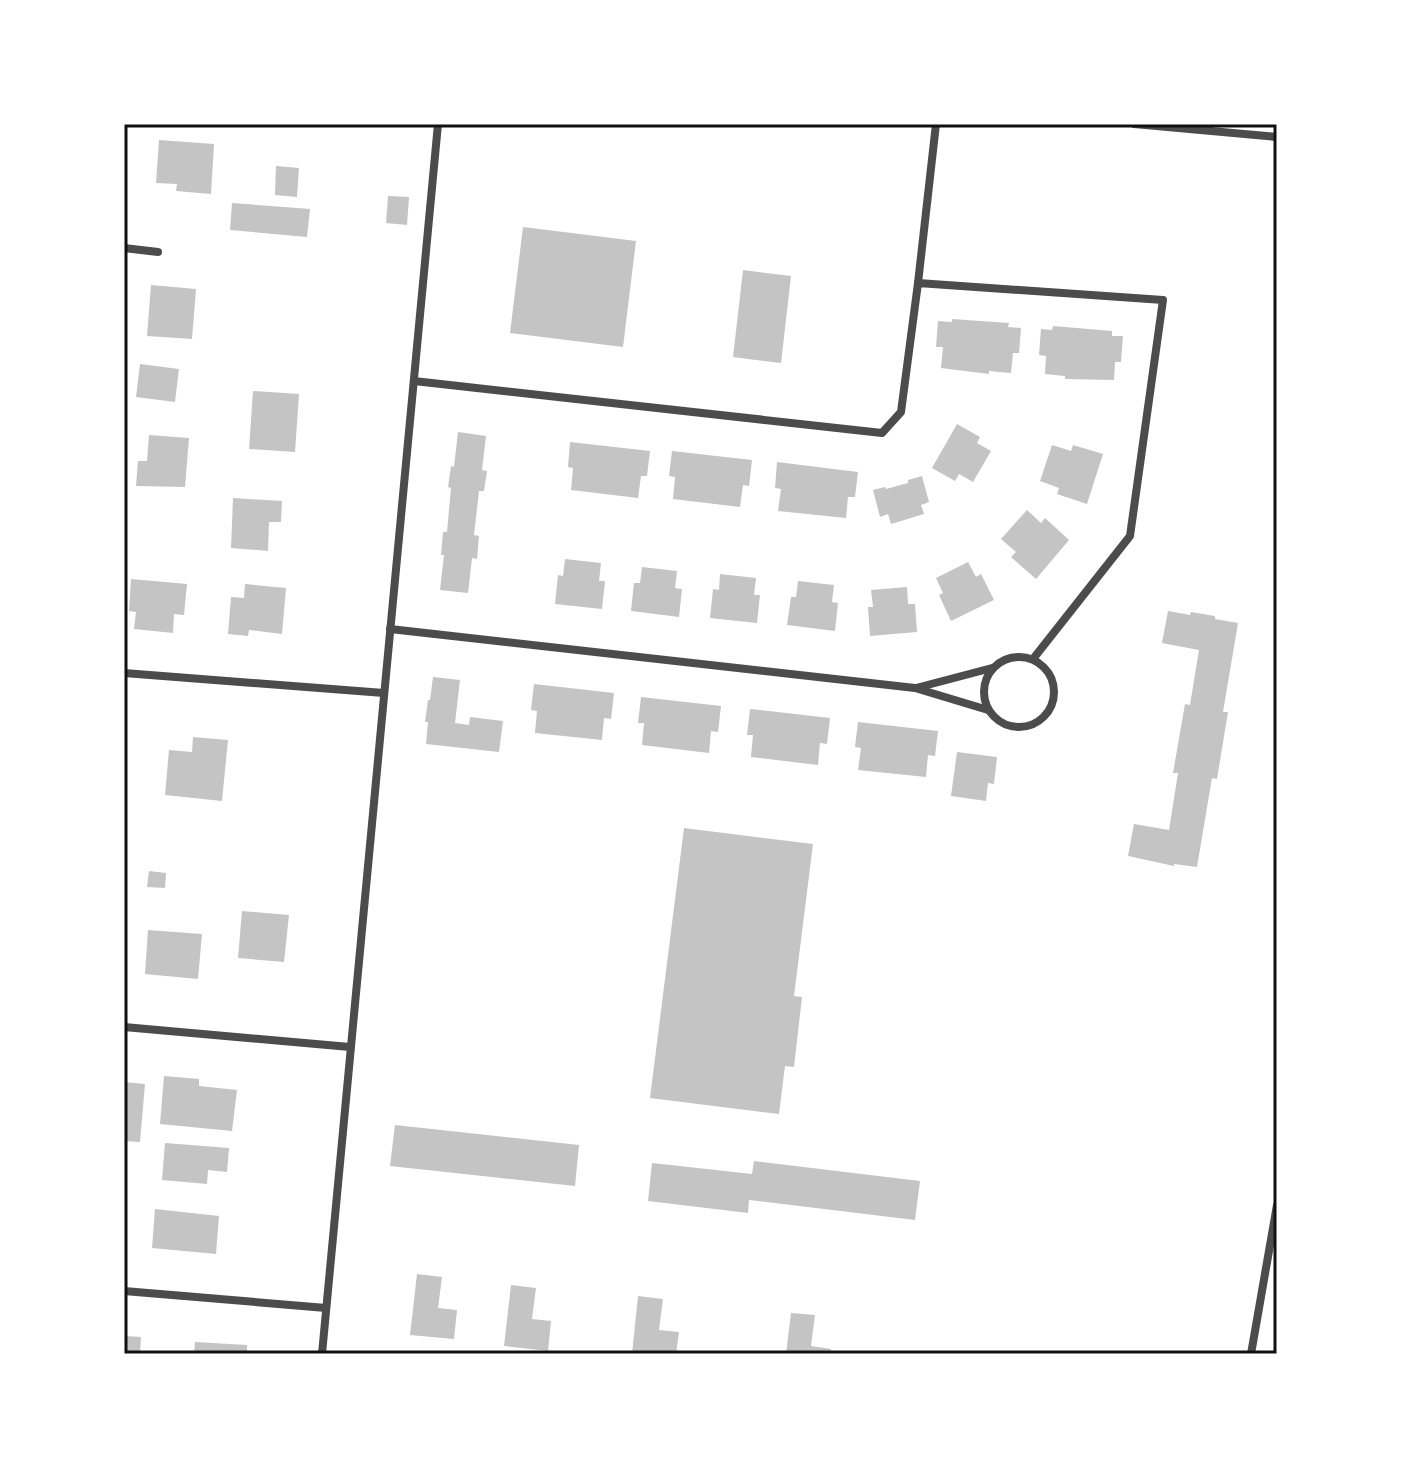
<svg xmlns="http://www.w3.org/2000/svg" width="1401" height="1478" font-family="Inter,sans-serif">
<rect width="100%" height="100%" fill="#fff"/>
<g fill="#c4c4c4">
<path d="M159 140 214 144 211 194 176 191 177 184 156 183Z"/>
<path d="M276 166 299 168 297 197 275 195Z"/>
<path d="M388 196 409 197 407 225 386 223Z"/>
<path d="M232 203 310 209 307 237 230 230Z"/>
<path d="M523 227 636 241 623 347 510 333Z"/>
<path d="M743 270 791 276 781 363 733 357Z"/>
<path d="M151 285 196 289 192 339 147 336Z"/>
<path d="M952 319 1009 323 1008 327 1021 328 1019 353H1013L1011 373 989 371V374L941 368 943 347H936L938 321 952 322Z"/>
<path d="M1053 326 1112 331V336H1123L1121 362H1115L1114 380 1065 379V376L1045 374 1046 356 1039 355 1041 329 1052 330Z"/>
<path d="M140 364 179 369 175 402 136 397Z"/>
<path d="M253 391 299 394 295 452 249 449Z"/>
<path d="M957 424 980 437 977 443 991 451 973 482 959 474 955 481 932 468Z"/>
<path d="M458 432 486 436 482 470 487 471 484 491H479L474 535 479 536 477 559 472 558 468 593 440 590 444 555H441L443 532H447L451 488 448 487 451 466 454 467Z"/>
<path d="M149 435 189 438 185 487 136 486 138 461H147Z"/>
<path d="M570 442 650 451 647 476H641L638 498 571 490 573 468 568 467Z"/>
<path d="M1052 445 1071 451 1073 445 1103 454 1087 504 1057 494 1059 488 1040 481Z"/>
<path d="M672 451 752 460 749 486 743 485 740 507 673 499 675 477 669 476Z"/>
<path d="M777 462 858 472 855 497H848L846 518 778 511 781 489 775 488Z"/>
<path d="M922 476 929 502 921 505 924 514 891 524 888 514 880 517 873 490 885 487 886 489 908 483V480Z"/>
<path d="M233 498 282 501 281 522H269L268 551 231 548Z"/>
<path d="M1027 510 1041 523 1045 518 1069 540 1036 579 1011 557 1016 552 1001 539Z"/>
<path d="M565 559 601 563 599 581H605L602 609 555 604 558 575 563 576Z"/>
<path d="M968 562 976 577 981 574 994 600 951 621 939 595 943 593 936 578Z"/>
<path d="M642 567 677 571 675 588 682 589 679 617 631 611 634 583H640Z"/>
<path d="M720 574 756 578 754 595H760L757 623 710 618 713 589 719 590Z"/>
<path d="M131 579 187 584 184 615 174 614 173 633 134 629 136 612 129 611Z"/>
<path d="M798 581 834 585 832 602 838 603 835 631 787 625 791 597H796Z"/>
<path d="M245 584 286 588 282 634 249 630 248 636 228 634 231 597 244 598Z"/>
<path d="M907 587 908 604H915L917 632 870 636 868 607H873L871 590Z"/>
<path d="M1168 611 1190 615 1191 612 1215 616V619L1238 623 1223 712H1228L1217 779 1212 778 1197 867 1174 864V866L1128 856 1134 824 1169 830 1178 773H1173L1185 704 1190 705 1199 650 1162 643Z"/>
<path d="M433 677 460 680 455 723 469 725 470 717 503 721 499 752 426 744 428 722H425L428 700H430Z"/>
<path d="M534 684 614 693 611 719 604 718 602 740 535 733 537 711 531 710Z"/>
<path d="M641 697 721 706 718 732 711 731 709 753 642 745 644 723H638Z"/>
<path d="M750 709 830 718 827 744 820 743 818 765 751 757 753 735H747Z"/>
<path d="M858 722 938 731 935 756 928 755 926 777 858 770 861 748 855 747Z"/>
<path d="M193 737 228 740 222 801 165 795 169 750 192 752Z"/>
<path d="M957 752 997 757 994 784 988 783 986 801 951 796Z"/>
<path d="M684 828 813 844 794 996 802 997 794 1067 785 1066 779 1114 650 1098Z"/>
<path d="M149 871 166 873 165 888 147 887Z"/>
<path d="M242 911 289 915 284 962 238 958Z"/>
<path d="M148 930 202 934 198 979 145 974Z"/>
<path d="M164 1076 199 1079V1086L237 1090 232 1131 160 1124Z"/>
<path d="M124 1082 145 1084 140 1142 124 1141Z"/>
<path d="M395 1125 579 1145 575 1186 390 1166Z"/>
<path d="M165 1143 229 1148 227 1172 208 1170 207 1184 162 1180Z"/>
<path d="M754 1161 920 1181 915 1220 749 1200 748 1213 648 1201 652 1163 752 1174Z"/>
<path d="M155 1209 219 1216 216 1254 152 1248Z"/>
<path d="M417 1274 442 1277 438 1308 457 1310 454 1339 410 1335Z"/>
<path d="M511 1285 536 1288 532 1319 551 1321 548 1351 504 1346Z"/>
<path d="M638 1296 663 1299 659 1330 679 1332 676 1354H632Z"/>
<path d="M791 1313 815 1315 811 1346 831 1349 830 1354H786Z"/>
<path d="M124 1324H127L126 1336 141 1337 140 1354H124Z"/>
<path d="M195 1342 247 1345V1354H194Z"/>
</g>
<g fill="none" stroke-linecap="round" stroke-linejoin="round">
<g stroke="#4c4c4c" stroke-width="8">
<path d="M1134 124 1277 137"/>
<path d="M124 248 158 252"/>
<path d="M918 283 936 124"/>
<path d="M414 381 882 433 901 412 918 283 1163 300 1130 536 1033 659"/>
<path d="M390 629 915 688 988 710"/>
<circle cx="1019" cy="692" r="35"/>
<path d="M124 673 384 693"/>
<path d="M916 688 992 668"/>
<path d="M124 1027 350 1047"/>
<path d="M124 1291 326 1308"/>
<path d="M322 1354 438 124"/>
<path d="M1251 1354 1277 1205"/>
</g>
</g>
<rect width="1401" height="1478" fill="none" stroke="#ffffff" stroke-width="252"/>
<rect x="126" y="126" width="1149" height="1226" fill="none" stroke="#111" stroke-width="3"/>
</svg>
